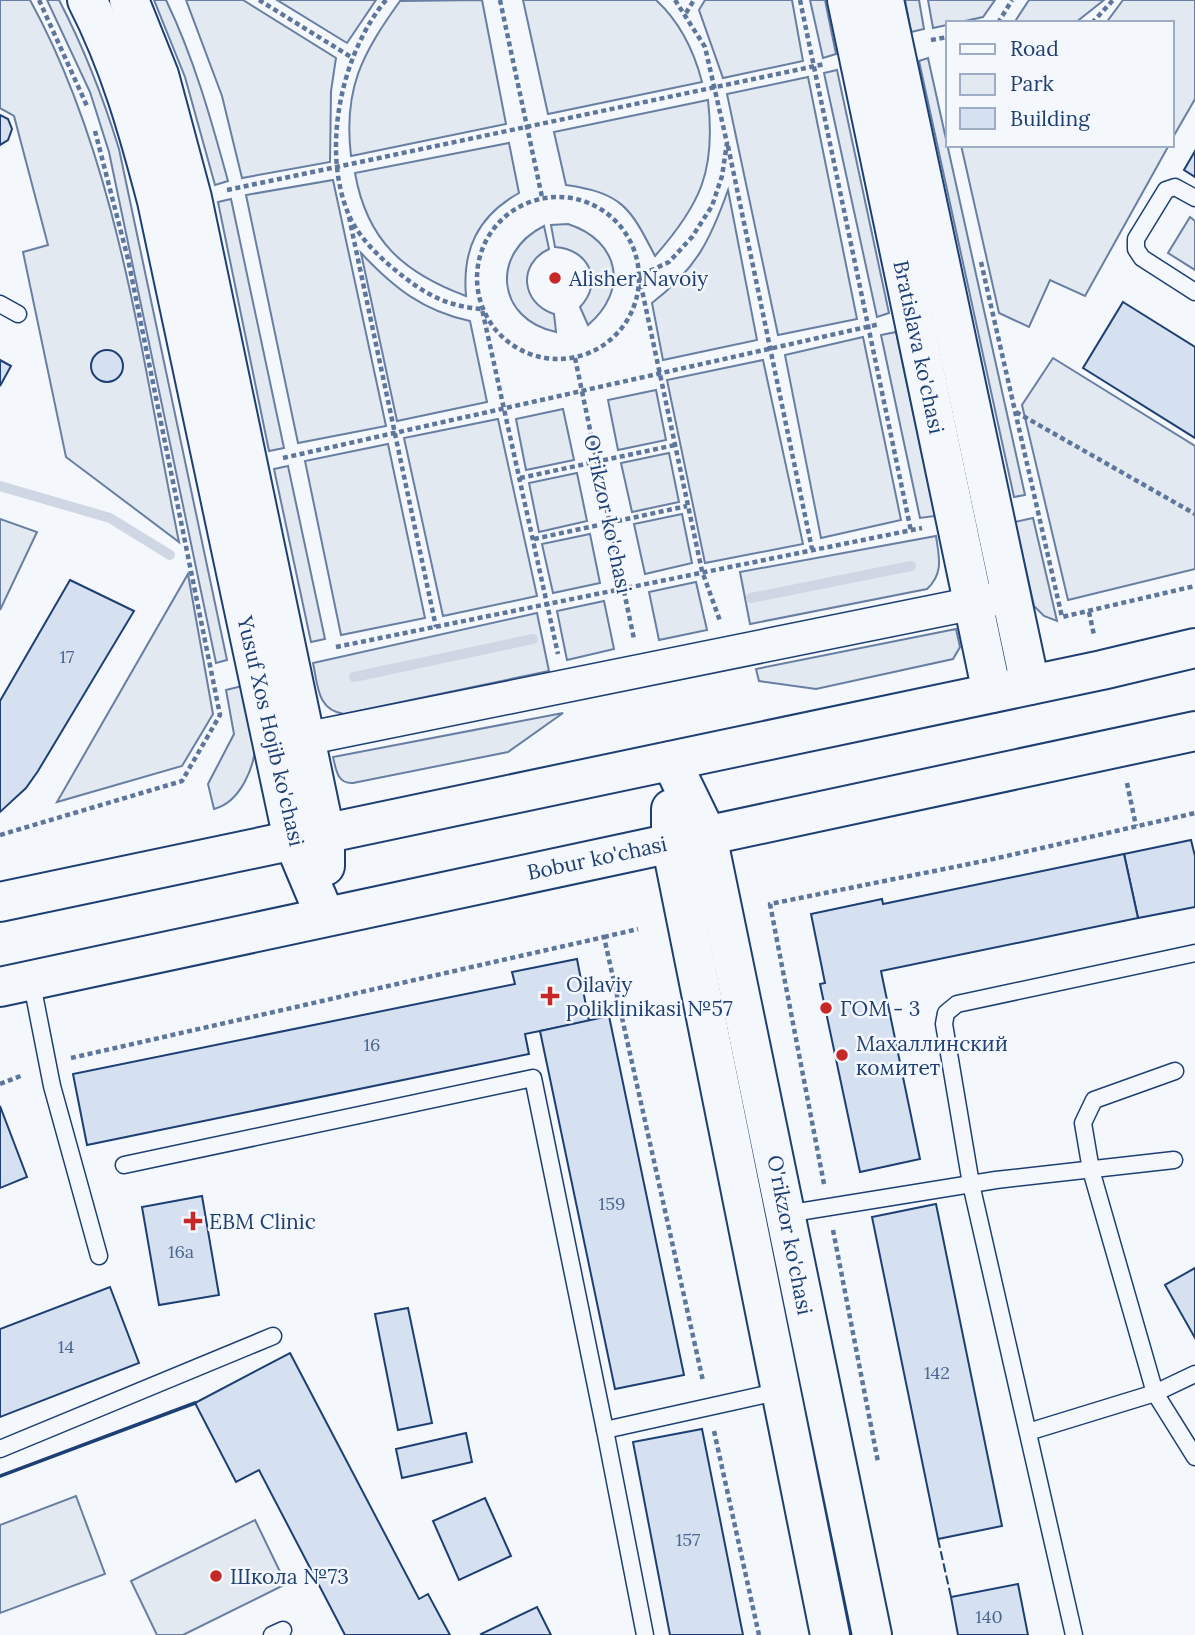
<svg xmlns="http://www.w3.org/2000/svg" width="1195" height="1635" font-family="Lora,serif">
<rect width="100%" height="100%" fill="#f4f7fb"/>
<g fill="#e3e9f0" stroke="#687fa3" stroke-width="2">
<path d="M0 0H30C119 162 142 362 179 542L66 457 23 252 48 245 14 116 0 108Z"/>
<path d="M47 0H59C84 48 103 97 119 149L227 660 216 663 109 152 90 92Z"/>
<path d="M154 0H166C194 58 211 119 228 181L215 185 185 77Z"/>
<path d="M186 0H243L336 58 331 91 330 162 242 178 222 96Z"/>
<path d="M277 0H376L347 43Z"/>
<path d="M482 0 506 124 351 156C343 89 362 54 400 1Z"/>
<path d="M523 0H656C680 22 694 51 702 82L548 114Z"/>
<path d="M705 0H792L803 61 723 78 699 10Z"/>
<path d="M810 0H825L836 54 823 58Z"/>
<path d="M905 0H919L924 29 911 32Z"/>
<path d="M928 0H995L983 17 933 28Z"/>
<path d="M1029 0H1104L1075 23H1014Z"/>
<path d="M1123 0H1195V99L1172 139V23H1106Z"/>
<path d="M928 58 1025 495 1014 497 919 61Z"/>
<path d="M837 70 889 313 877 317 824 73Z"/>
<path d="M808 77 857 319 778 335 727 94Z"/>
<path d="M708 100C716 170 701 204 655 256 630 207 622 193 566 185L554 132Z"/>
<path d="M509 143 519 193C478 216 462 249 466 296 404 273 367 241 355 173Z"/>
<path d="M961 145H1169L1085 296 1050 280 1029 327 999 313Z"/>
<path d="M333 180 386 426 298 443 246 195Z"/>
<path d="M728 190 757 340 663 360 652 303C696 269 710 241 728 190Z"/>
<path d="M231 199 284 448 269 451 218 202Z"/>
<path d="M1190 217 1195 221V270L1168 253Z"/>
<path d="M568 224C620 241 629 290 588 325L580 307C604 282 589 249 555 247L551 225Z"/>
<path d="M544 226 549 249C517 264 521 303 554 314L556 332C496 319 490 253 544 226Z"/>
<path d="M361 253C394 288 423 311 470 321L487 402 397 421Z"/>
<path d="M896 332 935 516 920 518 881 335Z"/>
<path d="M863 337 901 520 821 538 785 355Z"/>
<path d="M1053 358 1195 446V569L1068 600 1022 405Z"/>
<path d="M763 360 803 544 705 563 667 380Z"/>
<path d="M656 390 666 440 618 450 608 400Z"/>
<path d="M563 409 574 460 526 470 516 419Z"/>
<path d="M498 419 537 596 443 616 404 438Z"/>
<path d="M388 444 425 618 341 635 305 461Z"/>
<path d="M669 453 679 502 632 512 621 463Z"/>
<path d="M288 466 325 639 311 642 274 469Z"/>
<path d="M577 473 587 521 539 532 529 483Z"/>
<path d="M682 514 692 563 645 574 634 524Z"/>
<path d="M1033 518 1057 621 1044 616 1034 606 1015 522Z"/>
<path d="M0 519 37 532 0 610Z"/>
<path d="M590 534 600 583 553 593 542 544Z"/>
<path d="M936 536C939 557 944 573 927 589L750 624 740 572Z"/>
<path d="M188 574 213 714 182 766 57 802Z"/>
<path d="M696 582 707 630 659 640 649 592Z"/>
<path d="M604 601 614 649 567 660 557 611Z"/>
<path d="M537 613 549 671 344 714C317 710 318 686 313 663Z"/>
<path d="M956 629 960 647 953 659 816 689 759 681 756 669Z"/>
<path d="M246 685C250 703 257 724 256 741 255 766 241 802 214 809L208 784 234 734 226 690Z"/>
<path d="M563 713 508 752 353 783C337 784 336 769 333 757Z"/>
<path d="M76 1496 105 1574 0 1613V1525Z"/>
<path d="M255 1520 286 1584 183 1635H157L131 1581Z"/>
</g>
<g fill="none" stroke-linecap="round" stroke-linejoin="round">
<g stroke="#cfd7e4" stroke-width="10">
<path d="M0 486 110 518 170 555"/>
<path d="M751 598 911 566"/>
<path d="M354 677 533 639"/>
</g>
</g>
<g fill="#d5e0f0" stroke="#1d3f73" stroke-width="2">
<path d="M0 115 8 119 12 129 8 140 0 145Z"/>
<path d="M1195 151V177L1184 170Z"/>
<path d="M1123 302 1195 347V438L1083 368Z"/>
<circle cx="107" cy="366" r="16"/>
<path d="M0 360 11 366 0 386Z"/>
<path d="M70 580 134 611 38 771 26 788 0 812V701Z"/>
<path d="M1191 840 1195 856V907L1138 918 1124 854Z"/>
<path d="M1124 854 1138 918 881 971 920 1159 860 1172 820 984 825 983 811 914 882 899 883 904Z"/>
<path d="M577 959 589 1021 525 1034 529 1054 87 1145 73 1074 515 984 512 972Z"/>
<path d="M609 1016 684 1375 615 1389 540 1031Z"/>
<path d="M0 1106 27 1177 0 1188Z"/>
<path d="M202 1196 219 1295 159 1305 142 1207Z"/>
<path d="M936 1204 1002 1526 938 1539 872 1217Z"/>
<path d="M1195 1268V1338L1165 1285Z"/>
<path d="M110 1287 139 1363 0 1417V1329Z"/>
<path d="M408 1308 432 1423 398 1430 375 1314Z"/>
<path d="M290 1353 419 1599 428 1594 450 1635H345L259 1470 236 1482 195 1403Z"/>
<path d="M702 1429 743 1635H670L633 1442Z"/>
<path d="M466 1433 472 1462 402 1478 396 1449Z"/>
<path d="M485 1498 511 1556 459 1580 433 1521Z"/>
<path d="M1018 1584 1028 1635H958L951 1597Z"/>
<path d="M537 1607 551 1635H482L481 1634Z"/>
</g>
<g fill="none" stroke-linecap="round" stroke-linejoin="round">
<g stroke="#1d3f73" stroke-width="19">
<g id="lane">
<path d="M1195 198 1175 187 1166 190 1136 239V249L1142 258 1195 292"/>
<path d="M0 304 18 314"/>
<path d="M31 979 52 1086 99 1256"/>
<path d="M1175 1071 1094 1100 1083 1123 1091 1170 1155 1393 1195 1457"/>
<path d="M124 1165 533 1078 605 1430 781 1391"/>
<path d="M786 1214 996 1180 1174 1160"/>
<path d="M605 1430 645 1635"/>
<path d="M1028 1432 1155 1393 1195 1374"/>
<path d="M0 1449 273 1336"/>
<path d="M272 1635 283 1630"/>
<path d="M1074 1635 971 1184 944 1024 946 1013 957 1004 1195 953"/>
</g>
</g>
<g stroke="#1d3f73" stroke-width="35">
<path id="street" d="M284 743 995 599"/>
</g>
<g stroke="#1d3f73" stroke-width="42">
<g id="secondary">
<path d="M87 0C120 64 139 132 157 201L293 840 325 916"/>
<path d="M129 0 159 75 192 198 325 833V866"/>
<path d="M847 0 992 693"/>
<path d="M884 0 1030 685"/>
<path d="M671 761 707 835 872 1635"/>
<path d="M671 809V843L830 1635"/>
</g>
</g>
<g stroke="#1d3f73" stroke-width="42">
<g id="primary">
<path d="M0 902 1102 670 1195 648"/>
<path d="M0 987 1195 731"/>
</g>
</g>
<g stroke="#5e769c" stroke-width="4.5" stroke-dasharray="5 3.5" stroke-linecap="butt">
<path d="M39 0 87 106"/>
<path d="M259 0 351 57"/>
<path d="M386 0C342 53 321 147 348 213 358 238 383 261 404 277 428 296 451 307 482 309L558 654"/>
<path d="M500 0 542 197"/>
<path d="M675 0 705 47 727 143 722 176 712 206 692 237 669 262 639 276 702 571 720 621"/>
<path d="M800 0 911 531"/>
<path d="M686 13 694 0"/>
<path d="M998 23 1012 0"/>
<path d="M1092 23 1113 0"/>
<path d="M931 40 948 37"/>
<path d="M728 146 812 549"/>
<path d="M227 190 825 64"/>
<circle cx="558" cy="278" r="81"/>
<path d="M349 217 436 627"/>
<path d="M981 262 1062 617 1195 586"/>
<path d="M575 358 634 639"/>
<path d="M1016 412 1195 514"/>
<path d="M283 458 880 324"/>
<path d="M520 478 675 445"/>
<path d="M534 539 687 506"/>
<path d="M1089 612 1094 635"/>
<path d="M336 647 922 528"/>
<path d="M1127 783 1136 826"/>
<path d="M0 835 182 781 220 715 128 259 95 131"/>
<path d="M604 937 638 929"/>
<path d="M71 1058 604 937 703 1381"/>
<path d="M0 1084 23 1075"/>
<path d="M824 1184 770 904 989 860 1195 813"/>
<path d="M833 1230 878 1462"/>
<path d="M714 1431 759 1635"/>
</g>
<use href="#lane" stroke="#f4f7fb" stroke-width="16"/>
<use href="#street" stroke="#f4f7fb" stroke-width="32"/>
<use href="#secondary" stroke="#f4f7fb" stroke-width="38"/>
<use href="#primary" stroke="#f4f7fb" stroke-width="38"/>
<path stroke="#1d3f73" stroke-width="2" stroke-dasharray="9 3.5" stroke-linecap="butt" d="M938 1539 951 1597"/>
<path stroke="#1d3f73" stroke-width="3.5" d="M0 1476 195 1403"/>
</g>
<g fill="#c62828" stroke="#f4f7fb" stroke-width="2.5">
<circle cx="555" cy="278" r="7"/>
<path d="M546.5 985.5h7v7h7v7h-7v7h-7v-7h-7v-7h7z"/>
<circle cx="826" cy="1008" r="7"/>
<circle cx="842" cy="1055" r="7"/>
<path d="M189.5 1210.5h7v7h7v7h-7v7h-7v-7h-7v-7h7z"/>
<circle cx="216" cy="1576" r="7"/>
</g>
<g text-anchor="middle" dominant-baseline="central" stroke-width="5" stroke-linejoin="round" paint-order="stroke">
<g font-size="18" fill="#4b6792">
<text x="67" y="656">17</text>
<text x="372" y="1044">16</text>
<text x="612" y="1203">159</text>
<text x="181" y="1251">16a</text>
<text x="66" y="1346">14</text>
<text x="937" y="1372">142</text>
<text x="688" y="1539">157</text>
<text x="989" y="1616">140</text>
</g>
<g font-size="21" fill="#1d3f73" stroke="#f4f7fb" text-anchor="start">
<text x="569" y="278">Alisher Navoiy</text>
<text x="566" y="984">Oilaviy<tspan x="566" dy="24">poliklinikasi №57</tspan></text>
<text x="840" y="1008">ГОМ - 3</text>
<text x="856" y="1043">Махаллинский<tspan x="856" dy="24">комитет</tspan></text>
<text x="209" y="1221">EBM Clinic</text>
<text x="230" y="1576">Школа №73</text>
</g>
<g font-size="21" fill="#1d3f73" stroke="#f4f7fb">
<text transform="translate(919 347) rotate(78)">Bratislava ko'chasi</text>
<text transform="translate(608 514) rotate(78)">O'rikzor ko'chasi</text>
<text transform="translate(271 731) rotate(77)">Yusuf Xos Hojib ko'chasi</text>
<text transform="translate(597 858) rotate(-12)">Bobur ko'chasi</text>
<text transform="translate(790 1235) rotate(79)">O'rikzor ko'chasi</text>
</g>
</g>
<rect x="946" y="21" width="228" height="126" fill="#f4f7fb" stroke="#9eadc5" stroke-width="2"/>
<rect x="960" y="44" width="35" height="10" fill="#f4f7fb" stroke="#9eadc5" stroke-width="2"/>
<text x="1010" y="56" font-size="21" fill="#1d3f73">Road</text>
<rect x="960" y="74" width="35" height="21" fill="#e3e9f0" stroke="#9eadc5" stroke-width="2"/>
<text x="1010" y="91" font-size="21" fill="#1d3f73">Park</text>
<rect x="960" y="108" width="35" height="21" fill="#d5e0f0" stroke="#9eadc5" stroke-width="2"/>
<text x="1010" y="126" font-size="21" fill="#1d3f73">Building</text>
</svg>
